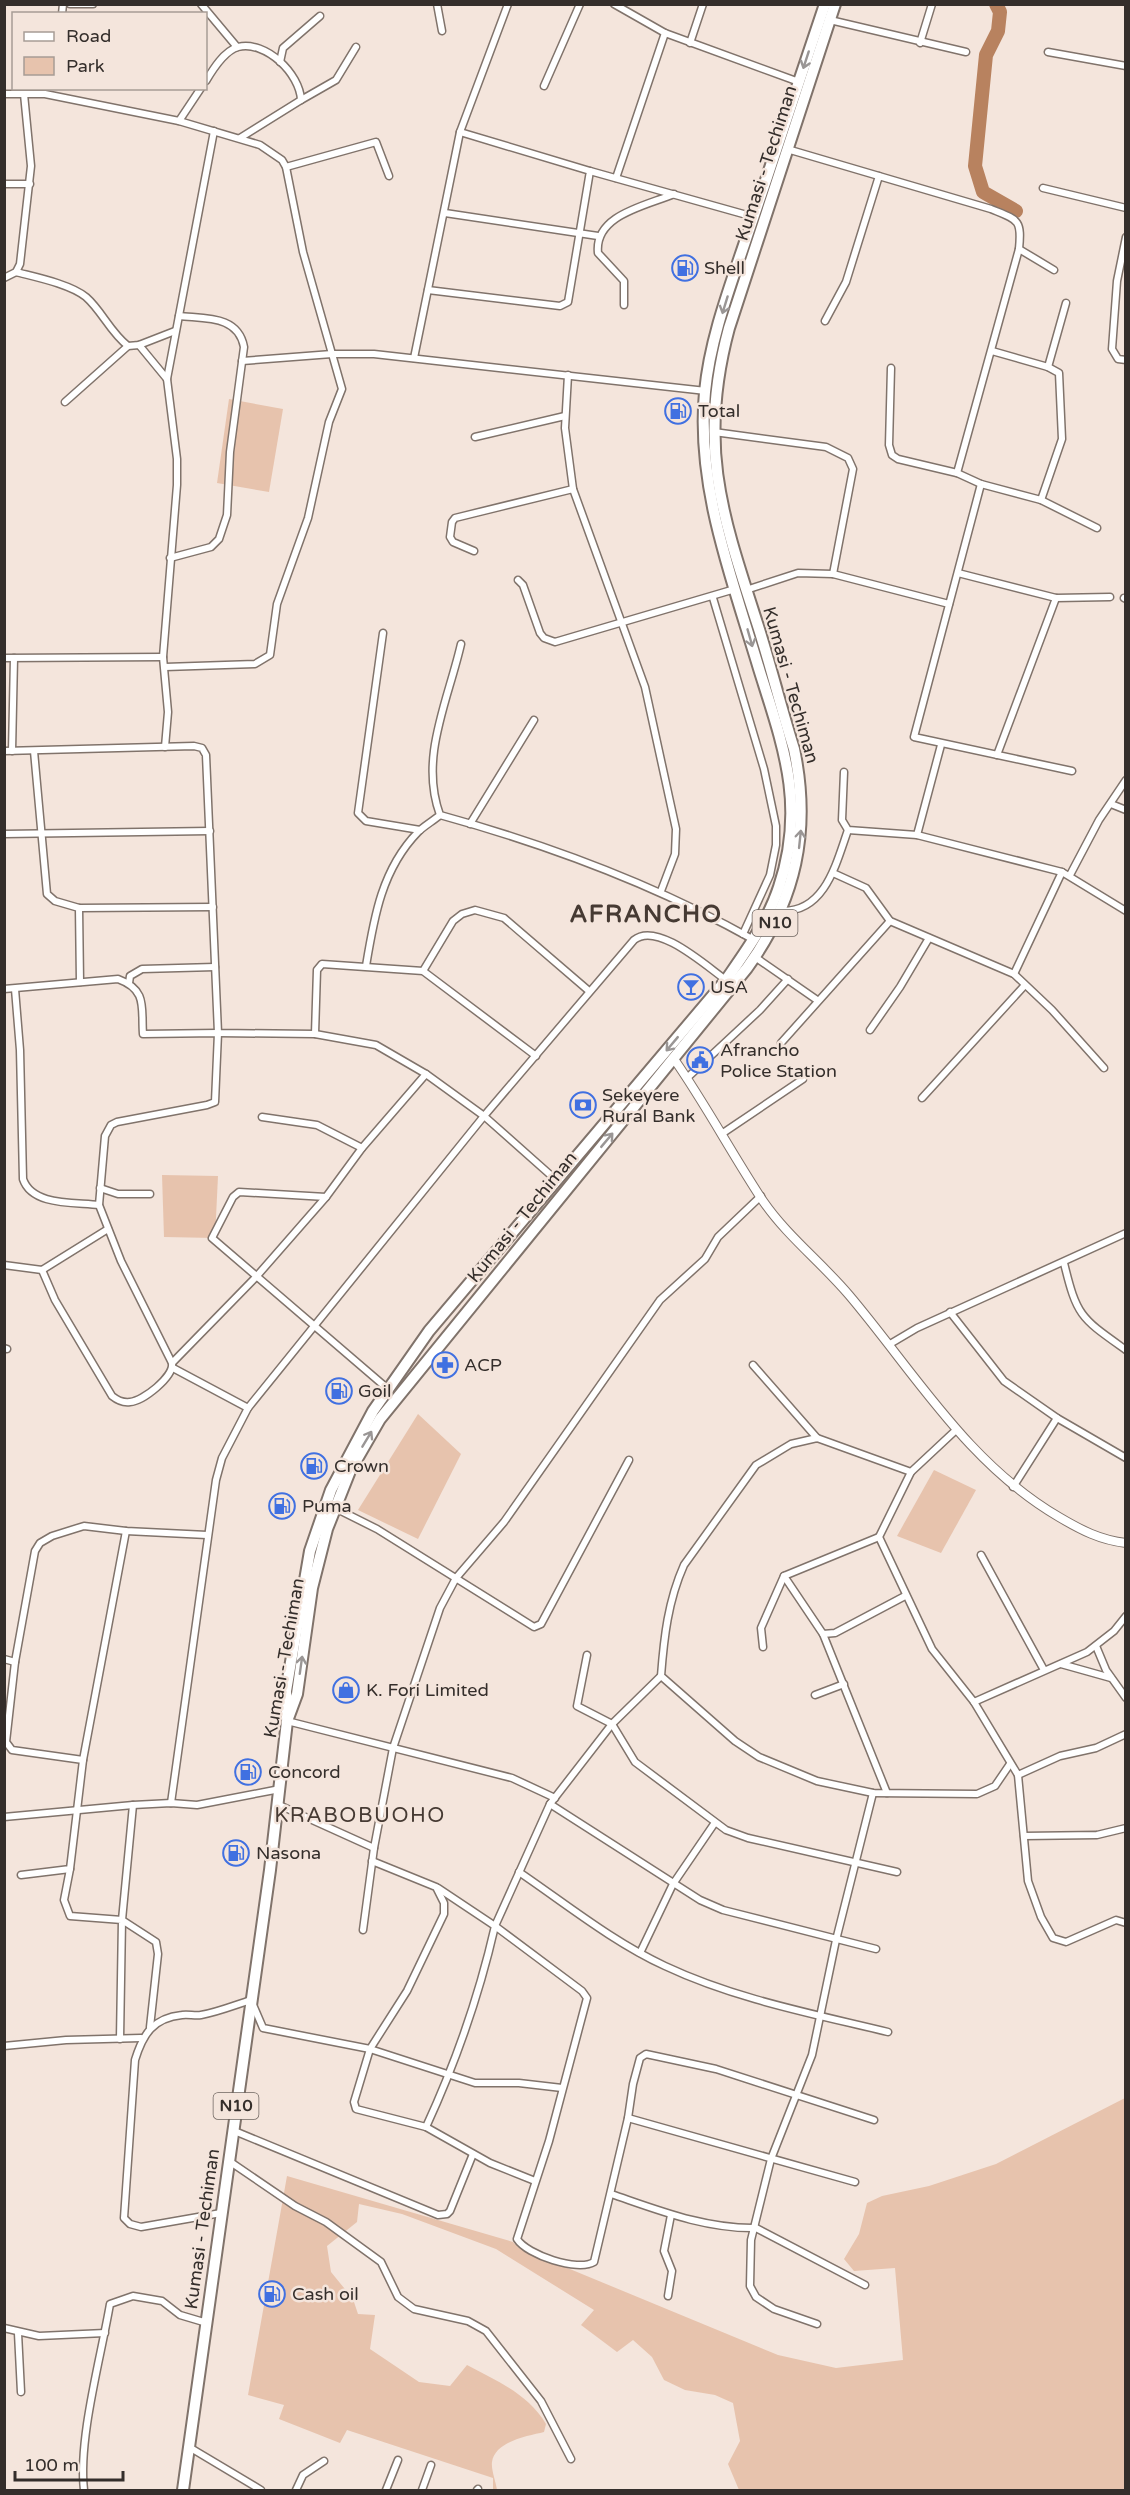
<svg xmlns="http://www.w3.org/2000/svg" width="1130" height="2495" font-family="'Varela Round',sans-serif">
<rect width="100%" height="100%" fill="#f4e5dc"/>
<g fill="#e7c3ad">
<path d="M229 399 283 409 269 492 217 483Z"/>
<path d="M162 1175 218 1176 215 1238 164 1237Z"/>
<path d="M418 1414 461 1454 418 1539 358 1510Z"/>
<path d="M934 1470 976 1490 941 1553 897 1536Z"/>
<path d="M1125 2098V2490H739L728 2464 740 2441 733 2403 715 2395 685 2390 664 2380 652 2357 633 2340 617 2352 581 2325 594 2310 496 2249 402 2214 359 2204 357 2222 327 2246 331 2272 353 2299 358 2314 375 2315 370 2349 419 2382 450 2386 467 2365C497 2381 528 2394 546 2424L544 2432C528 2436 495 2441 492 2462 491 2470 496 2482 497 2490H493V2478L347 2430 340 2443 279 2419 284 2405 248 2395 287 2176 513 2242 519 2248 778 2355 836 2368 903 2360 895 2268 854 2271 844 2259 859 2234 867 2203 882 2196 929 2186 996 2164Z"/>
</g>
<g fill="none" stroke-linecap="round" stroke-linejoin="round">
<path stroke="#b8825f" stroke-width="14" d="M996 4 1000 12 998 31 986 55 975 166 983 192 1016 211"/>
<g stroke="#80736b" stroke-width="9">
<g id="minor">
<path d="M70 4H93"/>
<path d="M201 4 237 47"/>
<path d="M437 4 442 31"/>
<path d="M614 4 665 33 799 82"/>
<path d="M62 14 63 4"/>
<path d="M830 20 966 52"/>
<path d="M690 43 703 4"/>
<path d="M920 43 932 4"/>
<path d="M1048 52 1126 66"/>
<path d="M280 62 283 48 320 16"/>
<path d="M206 81C213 69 224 51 238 47 266 40 300 74 301 100L240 138"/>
<path d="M544 86 580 4"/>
<path d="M4 94H45L179 121 260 145 282 160 286 167 303 252 342 389 329 422 308 518 277 604 270 655 255 664 165 667"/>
<path d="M301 100 336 80 356 47"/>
<path d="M179 121 201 88"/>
<path d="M787 149 991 209C1018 220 1022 219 1019 249L957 473"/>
<path d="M286 167 376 142 389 176"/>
<path d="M590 171 754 217"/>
<path d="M616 178 665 33"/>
<path d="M4 184H30"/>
<path d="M1043 188 1126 208"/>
<path d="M445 213 598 236"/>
<path d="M1126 237 1117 281 1112 349 1118 359 1126 360"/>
<path d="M1019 249 1054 270"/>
<path d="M16 272C35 277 70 284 86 297 102 311 110 332 128 346"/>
<path d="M4 278 16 272 20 264 31 166 24 94"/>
<path d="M428 290 560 306 568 302 590 171 460 132"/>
<path d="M624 305V281L598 253C594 215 645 206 674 194"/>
<path d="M825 321 846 282 879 176"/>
<path d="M139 345 167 379"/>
<path d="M992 351 1048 367 1059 373 1062 439 1041 500"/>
<path d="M414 358 460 132 508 4"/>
<path d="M242 361 332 354H374L706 391"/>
<path d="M1048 367 1066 303"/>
<path d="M891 368 889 445 892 455 898 459 957 473 981 484 1041 500 1097 528"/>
<path d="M568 375 565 428 573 489 645 687 676 829 675 854 661 891"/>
<path d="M65 402 128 346 139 345 175 331"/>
<path d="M714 432 826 447 848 458 853 469 833 574"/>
<path d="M475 437 565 416"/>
<path d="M981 484 914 737 1072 771"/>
<path d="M474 551 453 542 450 537 452 522 455 518 573 489"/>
<path d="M170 558 211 547 219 539 227 515 230 452 244 347C238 315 205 319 179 316"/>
<path d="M958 573 1056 598 1110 597"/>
<path d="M518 580 523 585 540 633 544 638 555 642 735 589"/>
<path d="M746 590 798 573 833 574 949 604"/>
<path d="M713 598 764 769 776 826V845L770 875 743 934"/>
<path d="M1124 598 1126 599"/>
<path d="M383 633 358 813 366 821 420 830"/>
<path d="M461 644C448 701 419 758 440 815 549 845 656 885 754 940"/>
<path d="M4 658 163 657"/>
<path d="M165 747 168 712 163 657 177 485V459L167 379 214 131"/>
<path d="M4 751 194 746 202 748 206 755 218 1033 315 1034 376 1045 426 1074 484 1116 555 1179"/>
<path d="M12 751 14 658"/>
<path d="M34 751 47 894 55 901 79 908 80 982"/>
<path d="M997 755 1056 598"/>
<path d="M844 772 842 820 848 830 917 835 1062 872 1126 911"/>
<path d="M1111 804 1126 810"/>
<path d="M470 824 534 720"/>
<path d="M4 834 210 831"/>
<path d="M917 835 941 745"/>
<path d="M833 873 866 888 890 921 1014 974 1052 1010 1104 1068"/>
<path d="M1070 875 1099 820 1126 780"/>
<path d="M79 908 213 907"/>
<path d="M782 911C825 912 836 864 848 830"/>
<path d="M755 957 817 1000"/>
<path d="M366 966C374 917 382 869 418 832 424 826 433 821 440 815"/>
<path d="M423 971 453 921 462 914 475 910 504 918 589 991"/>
<path d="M1014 974 1062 872"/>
<path d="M129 983 130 976 142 969 215 967"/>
<path d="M4 989 118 979C148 990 141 1008 143 1034L218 1033 215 1102 207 1105 117 1122 111 1125 105 1136 99 1205 121 1261 172 1363C174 1377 143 1401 130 1402 123 1403 117 1400 112 1396L55 1300 42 1270"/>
<path d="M15 989 20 1050 23 1179C32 1206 74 1202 99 1205"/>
<path d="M870 1030 900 987 929 938"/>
<path d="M315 1034 317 970 322 964 423 971 536 1056"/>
<path d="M781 1043 890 921"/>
<path d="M687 1078 760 1010 788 979"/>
<path d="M922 1098 1025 985"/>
<path d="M262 1117 317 1125 362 1148"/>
<path d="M723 1133 803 1079"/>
<path d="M100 1188 118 1194H150"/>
<path d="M1064 1263C1077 1317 1081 1318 1126 1350"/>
<path d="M4 1265 42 1270 108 1229"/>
<path d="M950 1312 1004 1381 1057 1418 1126 1458"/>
<path d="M890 1344 917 1328 1126 1233"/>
<path d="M4 1348 7 1349"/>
<path d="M172 1363 256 1277 326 1197"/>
<path d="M753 1365 817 1438"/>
<path d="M173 1368 248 1408"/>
<path d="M388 1389 212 1238 233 1197 239 1192 326 1197 362 1148 426 1074"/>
<path d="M956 1430 911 1472 879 1537 932 1649 974 1702 1018 1775 1028 1881 1041 1917 1053 1938 1066 1942 1116 1920 1126 1923"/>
<path d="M911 1472 817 1438 791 1444 756 1465 684 1565C668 1601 664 1637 661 1676L735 1741 759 1757 817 1781 873 1793 977 1794 995 1786 1010 1764"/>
<path d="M1013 1487 1057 1418"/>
<path d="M335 1508 377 1529 534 1627 541 1624 629 1460"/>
<path d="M981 1555 1044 1670"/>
<path d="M784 1576 823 1634 835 1633 905 1596"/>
<path d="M823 1634 887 1793"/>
<path d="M1096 1646 1106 1670 1126 1698"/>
<path d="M763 1647 761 1628 784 1576 879 1537"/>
<path d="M587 1655 577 1706 612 1724 635 1762 726 1830 748 1838 897 1872"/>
<path d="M4 1659 15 1662"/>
<path d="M1061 1664 1111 1678"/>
<path d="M661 1676 612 1724 550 1804 495 1926 582 1991 587 1998 549 2141 517 2239C527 2255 578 2272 594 2262L628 2118 633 2084 640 2058 646 2054 716 2069 874 2120"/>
<path d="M815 1695 844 1684"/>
<path d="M974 1702 1087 1652 1114 1631 1126 1616"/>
<path d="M287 1721 512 1778 555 1798"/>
<path d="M83 1760 12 1750 6 1742 15 1662 35 1551 40 1543 52 1536 84 1526 126 1531 207 1535"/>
<path d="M1018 1775 1060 1756 1096 1748 1126 1734"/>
<path d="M171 1803 216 1480 222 1458 248 1408 484 1116 634 940C657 921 706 966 726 980"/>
<path d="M550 1804 700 1900 723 1910 876 1949"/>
<path d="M133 1805 122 1920 156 1942 158 1954 150 2027"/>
<path d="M279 1805 374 1848"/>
<path d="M4 1817 133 1805 171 1803 197 1805 280 1789"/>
<path d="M1024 1836 1097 1835 1126 1828"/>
<path d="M372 1861 436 1887 444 1903V1914L407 1991 370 2049 354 2102 356 2109 426 2127 490 2163 535 2181"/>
<path d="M70 1869 64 1900 70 1916 122 1920 120 2039"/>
<path d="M519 1872C566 1904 613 1942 665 1966 735 1999 814 2014 888 2032"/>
<path d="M21 1875 70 1869 83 1760 126 1531"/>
<path d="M363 1930 374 1848 393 1748 440 1608 456 1578 504 1522 660 1300 705 1259 718 1237 761 1196"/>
<path d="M640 1953 673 1884 714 1824"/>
<path d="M4 2046 66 2040 141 2038"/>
<path d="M628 2118 855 2182"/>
<path d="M426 2127C456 2062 479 1996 495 1926L438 1888"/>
<path d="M232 2130 438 2215 447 2214 450 2211 473 2154"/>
<path d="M229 2161 295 2206 326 2222 381 2262 398 2297 414 2309 468 2321 486 2331 541 2401 571 2459"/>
<path d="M611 2194C658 2210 705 2229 756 2228L865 2285"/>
<path d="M221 2213 141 2227 130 2224 124 2218 135 2060C143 2034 153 2018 182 2015 188 2014 195 2016 201 2015 218 2012 235 2005 251 2000L263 2028 370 2049 475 2083H519L562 2088"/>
<path d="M668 2296 672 2271 664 2251 671 2215"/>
<path d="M817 2324 774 2309 756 2297 750 2286 751 2240 771 2159 812 2055 836 1940 873 1793"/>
<path d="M4 2328 39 2336 105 2333"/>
<path d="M18 2333 21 2392"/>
<path d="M189 2447 261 2490"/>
<path d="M84 2490C78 2439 101 2357 110 2304L133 2296 162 2301 180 2315 207 2323"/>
<path d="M296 2490 303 2475 324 2461"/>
<path d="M386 2490 398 2460"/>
<path d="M422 2490 431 2465"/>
<path d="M477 2490 478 2489"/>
</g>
</g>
<g stroke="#80736b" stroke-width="10">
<path id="tertiary" d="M674 1059C706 1105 732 1154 763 1201 787 1236 821 1262 849 1295 915 1373 968 1464 1059 1517 1081 1530 1100 1540 1126 1543"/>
</g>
<g stroke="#80736b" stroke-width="14">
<g id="trunk">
<path d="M287 1718 286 1691 310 1551 331 1490 373 1411 429 1331 726 980C746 951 768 921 779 887 806 807 784 748 760 672 733 581 696 488 705 392 710 338 731 284 748 233 774 157 799 81 825 4"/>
<path d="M183 2490 270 1870 287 1721 297 1694 312 1588 327 1529 350 1471 380 1419 747 968C796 900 811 831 794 749 781 708 771 667 758 626 722 515 697 446 729 328L835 4"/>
</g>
</g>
<use href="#minor" stroke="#fff" stroke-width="6"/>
<use href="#tertiary" stroke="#fff" stroke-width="8"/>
<use href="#trunk" stroke="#fff" stroke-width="10"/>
</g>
<defs><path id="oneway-shaft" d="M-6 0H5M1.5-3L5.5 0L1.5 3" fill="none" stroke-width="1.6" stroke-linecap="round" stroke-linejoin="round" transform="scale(1.5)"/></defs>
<g stroke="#9a9695">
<use href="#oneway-shaft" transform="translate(806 60) rotate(108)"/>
<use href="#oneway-shaft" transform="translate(725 305) rotate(107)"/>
<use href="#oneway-shaft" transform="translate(750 638) rotate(74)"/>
<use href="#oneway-shaft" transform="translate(800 839) rotate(-84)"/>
<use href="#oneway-shaft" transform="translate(672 1044) rotate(130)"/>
<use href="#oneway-shaft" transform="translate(607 1140) rotate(-50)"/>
<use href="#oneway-shaft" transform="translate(367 1439) rotate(-59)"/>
<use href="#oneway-shaft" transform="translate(301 1665) rotate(-82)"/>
</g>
<defs>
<g id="fuel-ring" transform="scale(1.35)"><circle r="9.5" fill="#f4e5dc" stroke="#4070e1" stroke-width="1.5"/><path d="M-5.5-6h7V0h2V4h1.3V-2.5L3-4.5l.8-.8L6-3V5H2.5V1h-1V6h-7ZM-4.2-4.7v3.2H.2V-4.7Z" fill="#4070e1"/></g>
<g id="bar-ring" transform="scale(1.35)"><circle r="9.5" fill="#f4e5dc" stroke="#4070e1" stroke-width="1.5"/><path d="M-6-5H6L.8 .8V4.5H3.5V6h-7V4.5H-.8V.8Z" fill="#4070e1"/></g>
<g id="civic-ring" transform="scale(1.35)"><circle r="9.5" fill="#f4e5dc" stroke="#4070e1" stroke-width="1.5"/><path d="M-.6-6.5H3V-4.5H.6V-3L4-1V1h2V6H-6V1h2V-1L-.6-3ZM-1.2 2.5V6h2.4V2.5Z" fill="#4070e1"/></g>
<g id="bank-ring" transform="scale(1.35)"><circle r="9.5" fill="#f4e5dc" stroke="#4070e1" stroke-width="1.5"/><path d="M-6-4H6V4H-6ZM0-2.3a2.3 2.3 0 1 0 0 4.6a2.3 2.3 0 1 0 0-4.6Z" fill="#4070e1"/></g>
<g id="pharmacy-ring" transform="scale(1.35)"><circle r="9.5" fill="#f4e5dc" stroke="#4070e1" stroke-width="1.5"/><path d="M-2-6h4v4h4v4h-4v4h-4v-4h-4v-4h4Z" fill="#4070e1"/></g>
<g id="shop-ring" transform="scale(1.35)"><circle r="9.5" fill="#f4e5dc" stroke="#4070e1" stroke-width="1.5"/><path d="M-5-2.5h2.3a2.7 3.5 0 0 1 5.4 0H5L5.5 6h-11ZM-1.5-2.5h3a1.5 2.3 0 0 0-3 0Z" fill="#4070e1"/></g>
</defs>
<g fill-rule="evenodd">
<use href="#fuel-ring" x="685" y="268"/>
<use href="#fuel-ring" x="678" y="411"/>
<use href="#bar-ring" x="691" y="987"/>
<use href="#civic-ring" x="700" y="1060"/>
<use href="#bank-ring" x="583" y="1105"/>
<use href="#pharmacy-ring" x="445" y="1365"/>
<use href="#fuel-ring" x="339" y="1391"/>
<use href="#fuel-ring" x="314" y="1466"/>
<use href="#fuel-ring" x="282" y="1506"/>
<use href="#shop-ring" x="346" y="1690"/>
<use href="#fuel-ring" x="248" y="1772"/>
<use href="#fuel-ring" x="236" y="1853"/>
<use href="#fuel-ring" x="272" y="2294"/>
</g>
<g text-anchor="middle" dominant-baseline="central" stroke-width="5" stroke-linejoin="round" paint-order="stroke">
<g fill="#f4e5dc" stroke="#6e6560" stroke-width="1.5">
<rect x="752.5" y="910" width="45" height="26" rx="4.5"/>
<rect x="213.5" y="2093" width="45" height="26" rx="4.5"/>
</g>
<g font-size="16" font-weight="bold" fill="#342e2b">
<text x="775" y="923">N10</text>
<text x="236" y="2106">N10</text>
</g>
<g font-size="18" fill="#342e2b" stroke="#f4e5dc">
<text transform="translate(766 163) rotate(-72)">Kumasi - Techiman</text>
<text transform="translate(791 685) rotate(74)">Kumasi - Techiman</text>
<text transform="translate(522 1217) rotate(-51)">Kumasi - Techiman</text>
<text transform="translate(284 1658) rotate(-80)">Kumasi - Techiman</text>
<text transform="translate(202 2229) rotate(-82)">Kumasi - Techiman</text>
</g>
<g font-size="18" fill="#342e2b" stroke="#f4e5dc" text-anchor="start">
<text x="704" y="268">Shell</text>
<text x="698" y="411">Total</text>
<text x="710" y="987">USA</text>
<text x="720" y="1050">Afrancho<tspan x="720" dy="21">Police Station</tspan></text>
<text x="602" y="1095">Sekeyere<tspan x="602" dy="21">Rural Bank</tspan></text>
<text x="464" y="1365">ACP</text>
<text x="358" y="1391">Goil</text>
<text x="334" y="1466">Crown</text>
<text x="302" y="1506">Puma</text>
<text x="366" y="1690">K. Fori Limited</text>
<text x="268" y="1772">Concord</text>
<text x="256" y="1853">Nasona</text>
<text x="292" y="2294">Cash oil</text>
</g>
<g font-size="21" letter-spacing="1.5" fill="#463a33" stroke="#f4e5dc">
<text x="360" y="1815">KRABOBUOHO</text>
</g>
<g font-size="24" font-weight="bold" letter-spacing="1.5" fill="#463a33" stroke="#f4e5dc">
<text x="646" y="914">AFRANCHO</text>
</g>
</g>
<rect width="1130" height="2495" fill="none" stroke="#342e2b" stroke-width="12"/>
<rect x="12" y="12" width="195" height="78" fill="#f4e5dc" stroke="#a79c95" stroke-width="1.5"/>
<rect x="24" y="32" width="30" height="9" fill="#ffffff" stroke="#a79c95" stroke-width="1.5"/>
<text x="66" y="42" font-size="18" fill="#342e2b">Road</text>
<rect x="24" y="57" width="30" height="18" fill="#e7c3ad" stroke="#a79c95" stroke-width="1.5"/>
<text x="66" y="72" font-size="18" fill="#342e2b">Park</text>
<path d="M15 2471v9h108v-9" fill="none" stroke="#342e2b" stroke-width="3"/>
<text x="24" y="2471" font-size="18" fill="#342e2b" stroke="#f4e5dc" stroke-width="4.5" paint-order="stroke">100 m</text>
</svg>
